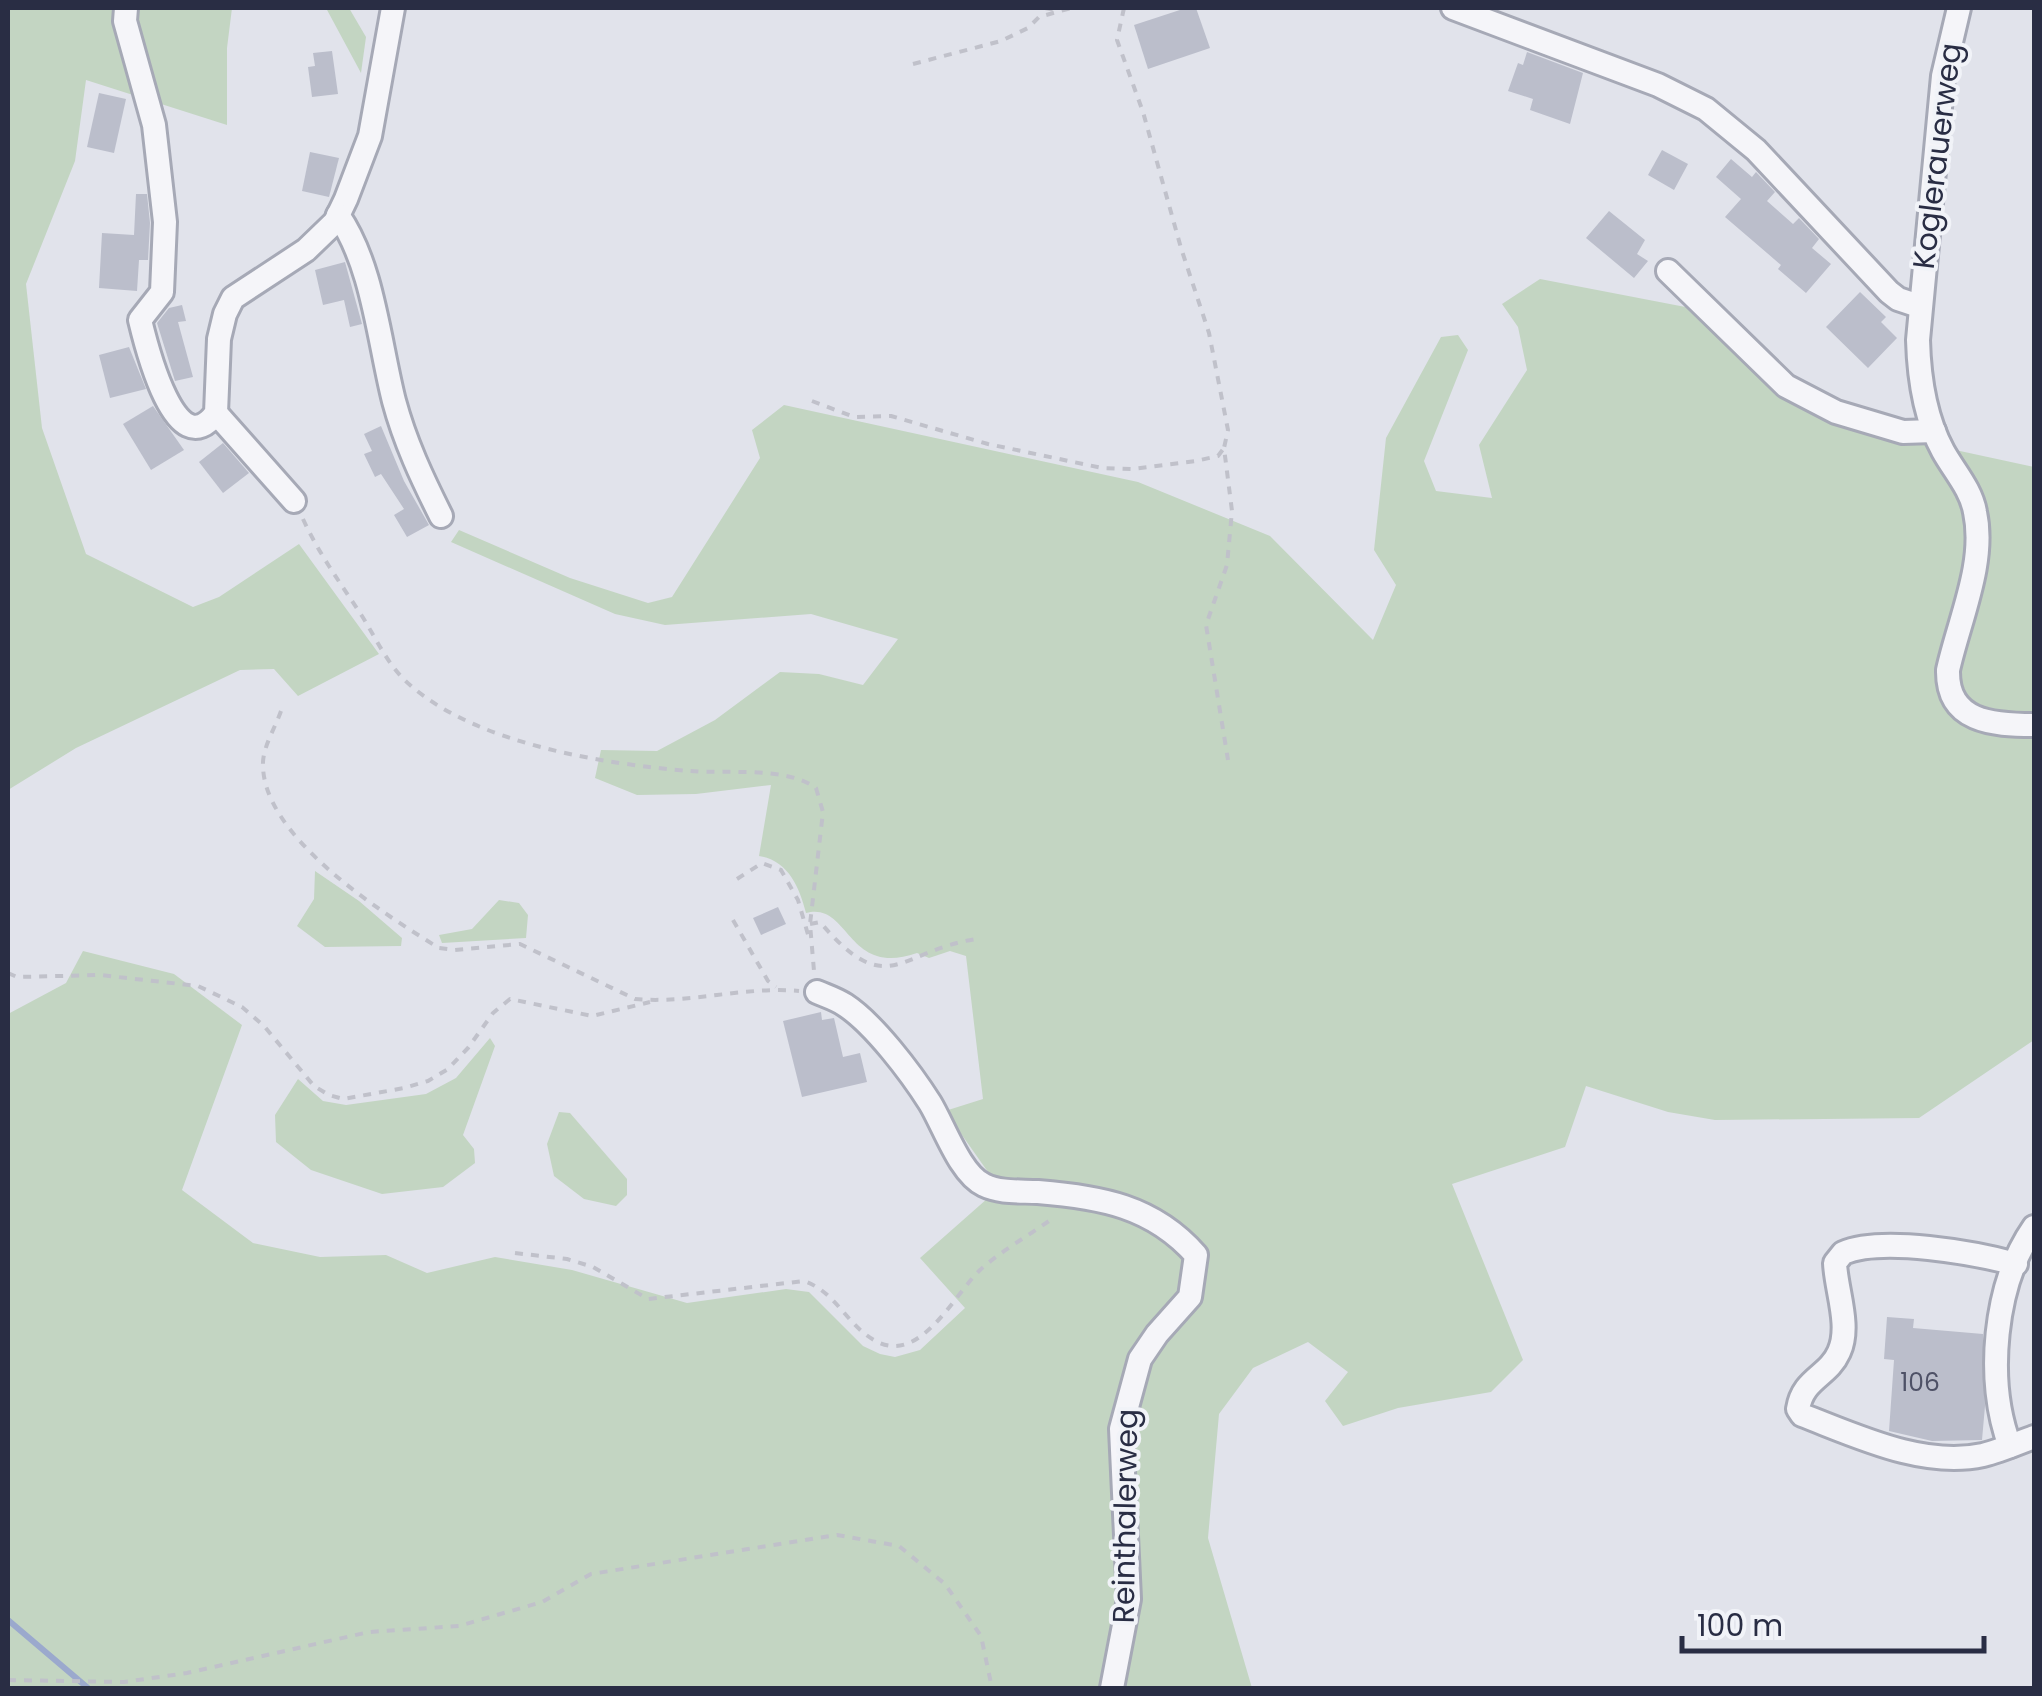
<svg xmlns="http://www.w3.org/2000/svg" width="2042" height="1696" font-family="Poppins,sans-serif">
<rect width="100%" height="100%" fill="#e1e3eb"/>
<g fill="#c3d5c2">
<path d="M8 8H232L227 48V125L86 80 75 161 26 284 42 428 86 554 193 607 219 597 299 544 379 654 298 696 274 669 240 670 76 748 8 790Z"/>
<path d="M326 8H349L366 37 361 73Z"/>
<path d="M1540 279 1701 310 1801 409 1923 443 2034 467V1040L1919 1118 1715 1120 1668 1112 1586 1086 1565 1147 1452 1184 1523 1360 1491 1392 1398 1408 1343 1426 1325 1401 1348 1372 1308 1342 1253 1368 1219 1414 1208 1538 1252 1688H8V1014L66 983 83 951 174 974 242 1025 182 1190 253 1243 320 1257 386 1255 427 1273 495 1257 572 1270 687 1303 786 1289 809 1292 863 1346 880 1354 895 1357 920 1350 965 1308 920 1258 988 1198V1172L945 1111 983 1099 966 956 950 951 929 958 917 953C846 978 850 901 806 913 799 886 788 861 759 856L771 785 696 794 637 795 595 778 601 750 657 751 715 720 780 672 819 674 863 685 898 639 811 614 665 625 615 614 451 542 459 530 570 578 648 603 672 597 760 458 752 430 784 405 1138 482 1270 536 1373 640 1396 585 1374 550 1386 438 1441 337 1458 335 1468 350 1424 461 1436 491 1492 498 1479 445 1527 370 1518 327 1502 304Z"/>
<path d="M315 871 359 901 402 938 401 946 325 947 297 926 314 899Z"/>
<path d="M499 900 519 903 528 915 526 938 442 943 439 935 472 929Z"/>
<path d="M490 1038 495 1046 463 1135 474 1149 475 1163 443 1187 382 1194 311 1170 276 1142 275 1115 298 1079 323 1101 346 1105 426 1094 456 1078Z"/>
<path d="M559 1112 570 1113 627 1179V1195L616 1206 584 1199 554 1176 547 1144Z"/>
</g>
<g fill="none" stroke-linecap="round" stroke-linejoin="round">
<path stroke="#9ba9cd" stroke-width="6" d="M8 1620 88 1688"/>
</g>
<g fill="#bbbecb">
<path d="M1186 8H1196L1210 48 1148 69 1134 25Z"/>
<path d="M332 51 338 94 312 97 308 67 315 66 313 53Z"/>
<path d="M1527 52 1583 73 1570 124 1530 110 1533 99 1508 91 1518 63 1523 65Z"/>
<path d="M99 93 126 99 114 153 87 147Z"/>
<path d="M1662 150 1688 164 1674 190 1648 175Z"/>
<path d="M310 152 339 158 329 197 302 191Z"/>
<path d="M1731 159 1752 177 1756 172 1775 192 1767 201 1793 224 1799 218 1819 239 1812 248 1831 264 1806 293 1778 269 1781 265 1725 217 1741 199 1716 177Z"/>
<path d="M136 194H147L150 223 148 260H139L137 291 99 288 102 233 134 235Z"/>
<path d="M1609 211 1645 240 1637 254 1648 261 1634 278 1586 238Z"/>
<path d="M345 262 362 324 350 327 344 300 323 305 315 270Z"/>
<path d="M1860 292 1886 317 1881 322 1897 338 1868 368 1826 327Z"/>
<path d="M182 305 186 321 178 322 193 377 175 381 157 323 169 308Z"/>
<path d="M129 347 146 389 110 398 99 355Z"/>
<path d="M153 406 184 450 151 470 123 424Z"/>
<path d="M381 426 404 481 429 525 407 537 394 515 404 509 381 474 375 477 364 454 372 451 364 434Z"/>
<path d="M223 443 249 473 223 493 199 462Z"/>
<path d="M778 907 786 924 761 935 753 918Z"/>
<path d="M821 1012 822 1020 834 1018 843 1057 860 1053 867 1082 802 1097 783 1021Z"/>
<path d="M1887 1317 1914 1319 1913 1328 1983 1334 1985 1406 1982 1440 1932 1441 1889 1431 1894 1360 1884 1359Z"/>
</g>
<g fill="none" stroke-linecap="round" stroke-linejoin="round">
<g stroke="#a6a9b6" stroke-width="28">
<g id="minor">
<path d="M126 8 125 21 154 125 165 222 162 292 140 320C146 345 176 468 216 413L219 339 225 314 233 298 306 250 335 222 346 199 370 136 393 8"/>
<path d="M1453 8 1658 85 1706 109 1756 150 1889 292 1898 299 1919 306"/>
<path d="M1959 8 1943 76 1918 340C1919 377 1925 418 1943 451 1954 471 1971 489 1975 512 1986 563 1959 620 1948 670 1947 722 1992 725 2034 725"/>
<path d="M338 215C373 265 379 342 394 401 405 442 422 478 441 516"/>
<path d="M1668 271 1786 386 1836 412 1903 432 1934 431"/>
<path d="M216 413 294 501"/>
<path d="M817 992C826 996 836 999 845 1005 874 1024 911 1073 930 1103 944 1126 960 1174 984 1185 1000 1193 1020 1191 1038 1192 1100 1197 1153 1206 1196 1255L1190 1297 1157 1334 1140 1359 1121 1429 1129 1599 1112 1688"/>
<path d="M2016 1264C1975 1253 1882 1236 1843 1253L1835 1263C1836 1290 1851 1326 1839 1352 1828 1377 1803 1378 1798 1409L1802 1415C1857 1436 1923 1468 1983 1455 2000 1451 2018 1443 2034 1437"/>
<path d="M2010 1446C1985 1381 1994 1284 2034 1227"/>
</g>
</g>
<g stroke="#c0c1ca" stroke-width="4" stroke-dasharray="8 8" stroke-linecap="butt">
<path d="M1045 8 1055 10"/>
<path d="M1124 8 1117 40 1143 112 1181 248 1209 333 1228 430 1224 448 1232 511 1227 565 1206 625 1228 760"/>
<path d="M913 64 1001 41 1028 28 1039 17 1071 8"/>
<path d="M812 401 854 417 891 416 988 444 1102 468 1133 469 1196 461 1218 456 1224 448"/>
<path d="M303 519C319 554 341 584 362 616 377 640 388 666 410 685 477 744 603 764 690 771 726 774 786 766 816 788L823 812 810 924 814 971"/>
<path d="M281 711C275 728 264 745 263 762 260 836 384 914 439 948L455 950 520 944 635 999C690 1004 744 986 799 991"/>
<path d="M737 879 762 863 781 870 798 900 809 938"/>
<path d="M733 920 768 981 776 987"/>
<path d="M810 924 820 922C888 1002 898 951 976 939"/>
<path d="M8 973 17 977 100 975 198 986 242 1007 264 1026 314 1086 329 1095 343 1099 404 1088 428 1081 448 1069 468 1048 493 1013 510 999 592 1016 650 1002"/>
<path d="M515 1253 567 1259 593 1267 648 1299 804 1281C836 1292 846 1324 874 1340 919 1367 953 1296 980 1270 1000 1252 1026 1237 1049 1221L1052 1215"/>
<path d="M8 1680 124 1682 187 1673 369 1632 459 1626 542 1602 591 1574 837 1535 899 1546 945 1584 981 1636 992 1688"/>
</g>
<use href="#minor" stroke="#f5f5f9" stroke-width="22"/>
</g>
<g text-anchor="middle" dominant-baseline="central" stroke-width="8" stroke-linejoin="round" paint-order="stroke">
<g font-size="25" fill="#4e5166">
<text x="1920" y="1382">106</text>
</g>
<g font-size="30" fill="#292d44" stroke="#f1f3f8">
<text transform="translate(1937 156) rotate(-83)">Koglerauerweg</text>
<text transform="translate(1125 1516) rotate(-89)">Reinthalerweg</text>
</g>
</g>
<rect width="2042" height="1696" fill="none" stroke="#292d44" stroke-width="20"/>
<path d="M1682 1636v15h302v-15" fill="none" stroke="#292d44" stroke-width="5"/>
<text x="1697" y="1636" font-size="30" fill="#292d44" stroke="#f1f3f8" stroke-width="8" paint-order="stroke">100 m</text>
</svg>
